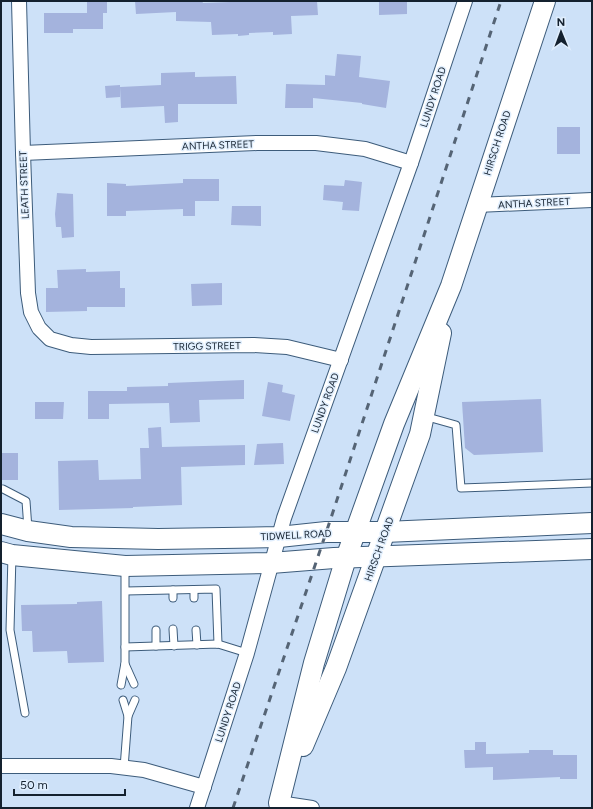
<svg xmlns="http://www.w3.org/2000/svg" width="593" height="809" font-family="Figtree,sans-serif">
<rect width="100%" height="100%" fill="#cde1f8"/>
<g fill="#a4b3dd">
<path d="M87 1H107V13H103V29H73V33H44V13H87Z"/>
<path d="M135 1H202L203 3 257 1H317L318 15 291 16 292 34 273 35V32L249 33V35L238 36V34L212 35 211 22 176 21V12L136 14Z"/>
<path d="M379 1H407V14L379 15Z"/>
<path d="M337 54 361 56 359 77 390 81 386 108 362 104V103L313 98V108H285L286 84 325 85V75L335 76Z"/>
<path d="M195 72V77L236 76 237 104H178V122L165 123 164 106 121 108 120 87 161 85V73Z"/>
<path d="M120 85V97L106 98 105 86Z"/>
<rect x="557" y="127" width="23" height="27"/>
<path d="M183 179H219V201H195V216H183V209L126 211V216H107V183L126 184V186L183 183Z"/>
<path d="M345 180 362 182 359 211 342 210 343 202 323 200 324 185 344 186Z"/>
<path d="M57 193 73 194 74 237 62 238 61 227H56L55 214Z"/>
<path d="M232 206H261V226L231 225Z"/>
<path d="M86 269V272L120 271V288H125V307H87V311L46 312V288H58L57 270Z"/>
<path d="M222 283V305L192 306 191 284Z"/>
<path d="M244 380V399L199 400 200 422 170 423 169 403 109 404V419H88V391H127V387L168 386V383Z"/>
<path d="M268 382 283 385 282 392 295 395 290 421 262 416Z"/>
<path d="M541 399 543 452 474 455 465 448 462 402Z"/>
<path d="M35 402H64L63 419H35Z"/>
<path d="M161 427 162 447 245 445V465L181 467 182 505 133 507V508L59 510 58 461 98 460 99 480 141 479 140 448H149L148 428Z"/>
<path d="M283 443 284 464 254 465 257 444Z"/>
<rect x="1" y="453" width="17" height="27"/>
<path d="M102 601 104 662 68 663 67 651 33 652 32 631H22L21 605 77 604V602Z"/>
<path d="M475 742H486V754L529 753V750H553V755H577V779H560V777L493 780V767L465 768 464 750H475Z"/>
</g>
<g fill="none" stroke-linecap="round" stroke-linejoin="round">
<g stroke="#3d5c7b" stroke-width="9">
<g id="lane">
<path d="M424 416 456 425 461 488 592 483"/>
<path d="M3 489 26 501 28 529"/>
<path d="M12 555 10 630 25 713"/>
<path d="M173 590V598"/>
<path d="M194 590V598"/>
<path d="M126 591 216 589 218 644"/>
<path d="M173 629 174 646"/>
<path d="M156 630V646"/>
<path d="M196 630 197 645"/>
<path d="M125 647 218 644 247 653"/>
<path d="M125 664 134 684"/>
<path d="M121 685 125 663V567"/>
<path d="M123 700 128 716 124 768"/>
<path d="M128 716 135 700"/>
</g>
</g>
<g stroke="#3d5c7b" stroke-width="16">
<g id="street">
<path d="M19 1 23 153 28 293 31 312 39 328 50 339 71 345 91 347 254 345 287 347 341 360"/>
<path d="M23 153 257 143H316L365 149 411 163"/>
<path d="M477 205 592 200"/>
<path d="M1 766H111L144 770 204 787"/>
<path d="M279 803 312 808"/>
<path d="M197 808 247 653 284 518 411 163 465 1"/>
</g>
</g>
<g stroke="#3d5c7b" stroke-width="22">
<g id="secondary">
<path d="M1 524 28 531 71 537 158 539 279 537 326 532H385L592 523"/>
<path d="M1 552 12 555 125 566 271 563 334 558 592 549"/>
<path d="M303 746 336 668 420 434 441 333"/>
<path d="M279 803 314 663 346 558 394 424 451 286 545 1"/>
</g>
</g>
<use href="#lane" stroke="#fff" stroke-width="7"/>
<use href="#street" stroke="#fff" stroke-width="14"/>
<use href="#secondary" stroke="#fff" stroke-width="20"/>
<path stroke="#556475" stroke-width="3" stroke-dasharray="7 7" stroke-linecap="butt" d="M233 808 330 521 501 1"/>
</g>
<g text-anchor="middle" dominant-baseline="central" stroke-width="3" stroke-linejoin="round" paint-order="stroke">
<g font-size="10" fill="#14212f" stroke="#e0eefd">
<text transform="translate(433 97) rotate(-72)">LUNDY ROAD</text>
<text transform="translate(497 143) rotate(-72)">HIRSCH ROAD</text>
<text transform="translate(218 145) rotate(-2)">ANTHA STREET</text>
<text transform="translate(24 185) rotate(-92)">LEATH STREET</text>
<text transform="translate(534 203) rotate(-3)">ANTHA STREET</text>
<text transform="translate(207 346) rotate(-1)">TRIGG STREET</text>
<text transform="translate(325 403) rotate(-70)">LUNDY ROAD</text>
<text transform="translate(296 535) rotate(-3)">TIDWELL ROAD</text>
<text transform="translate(379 549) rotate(-70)">HIRSCH ROAD</text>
<text transform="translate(228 712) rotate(-72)">LUNDY ROAD</text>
</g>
</g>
<rect width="593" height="809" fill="none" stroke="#14212f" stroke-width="4"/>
<g transform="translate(561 32) rotate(359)" stroke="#e0eefd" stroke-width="3" paint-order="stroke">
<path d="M0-3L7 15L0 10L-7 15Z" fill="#14212f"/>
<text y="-6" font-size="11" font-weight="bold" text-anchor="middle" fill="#14212f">N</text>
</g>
<path d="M14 789v6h111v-6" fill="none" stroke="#14212f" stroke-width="2"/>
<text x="20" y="789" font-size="12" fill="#14212f" stroke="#e0eefd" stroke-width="3" paint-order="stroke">50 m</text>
</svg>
